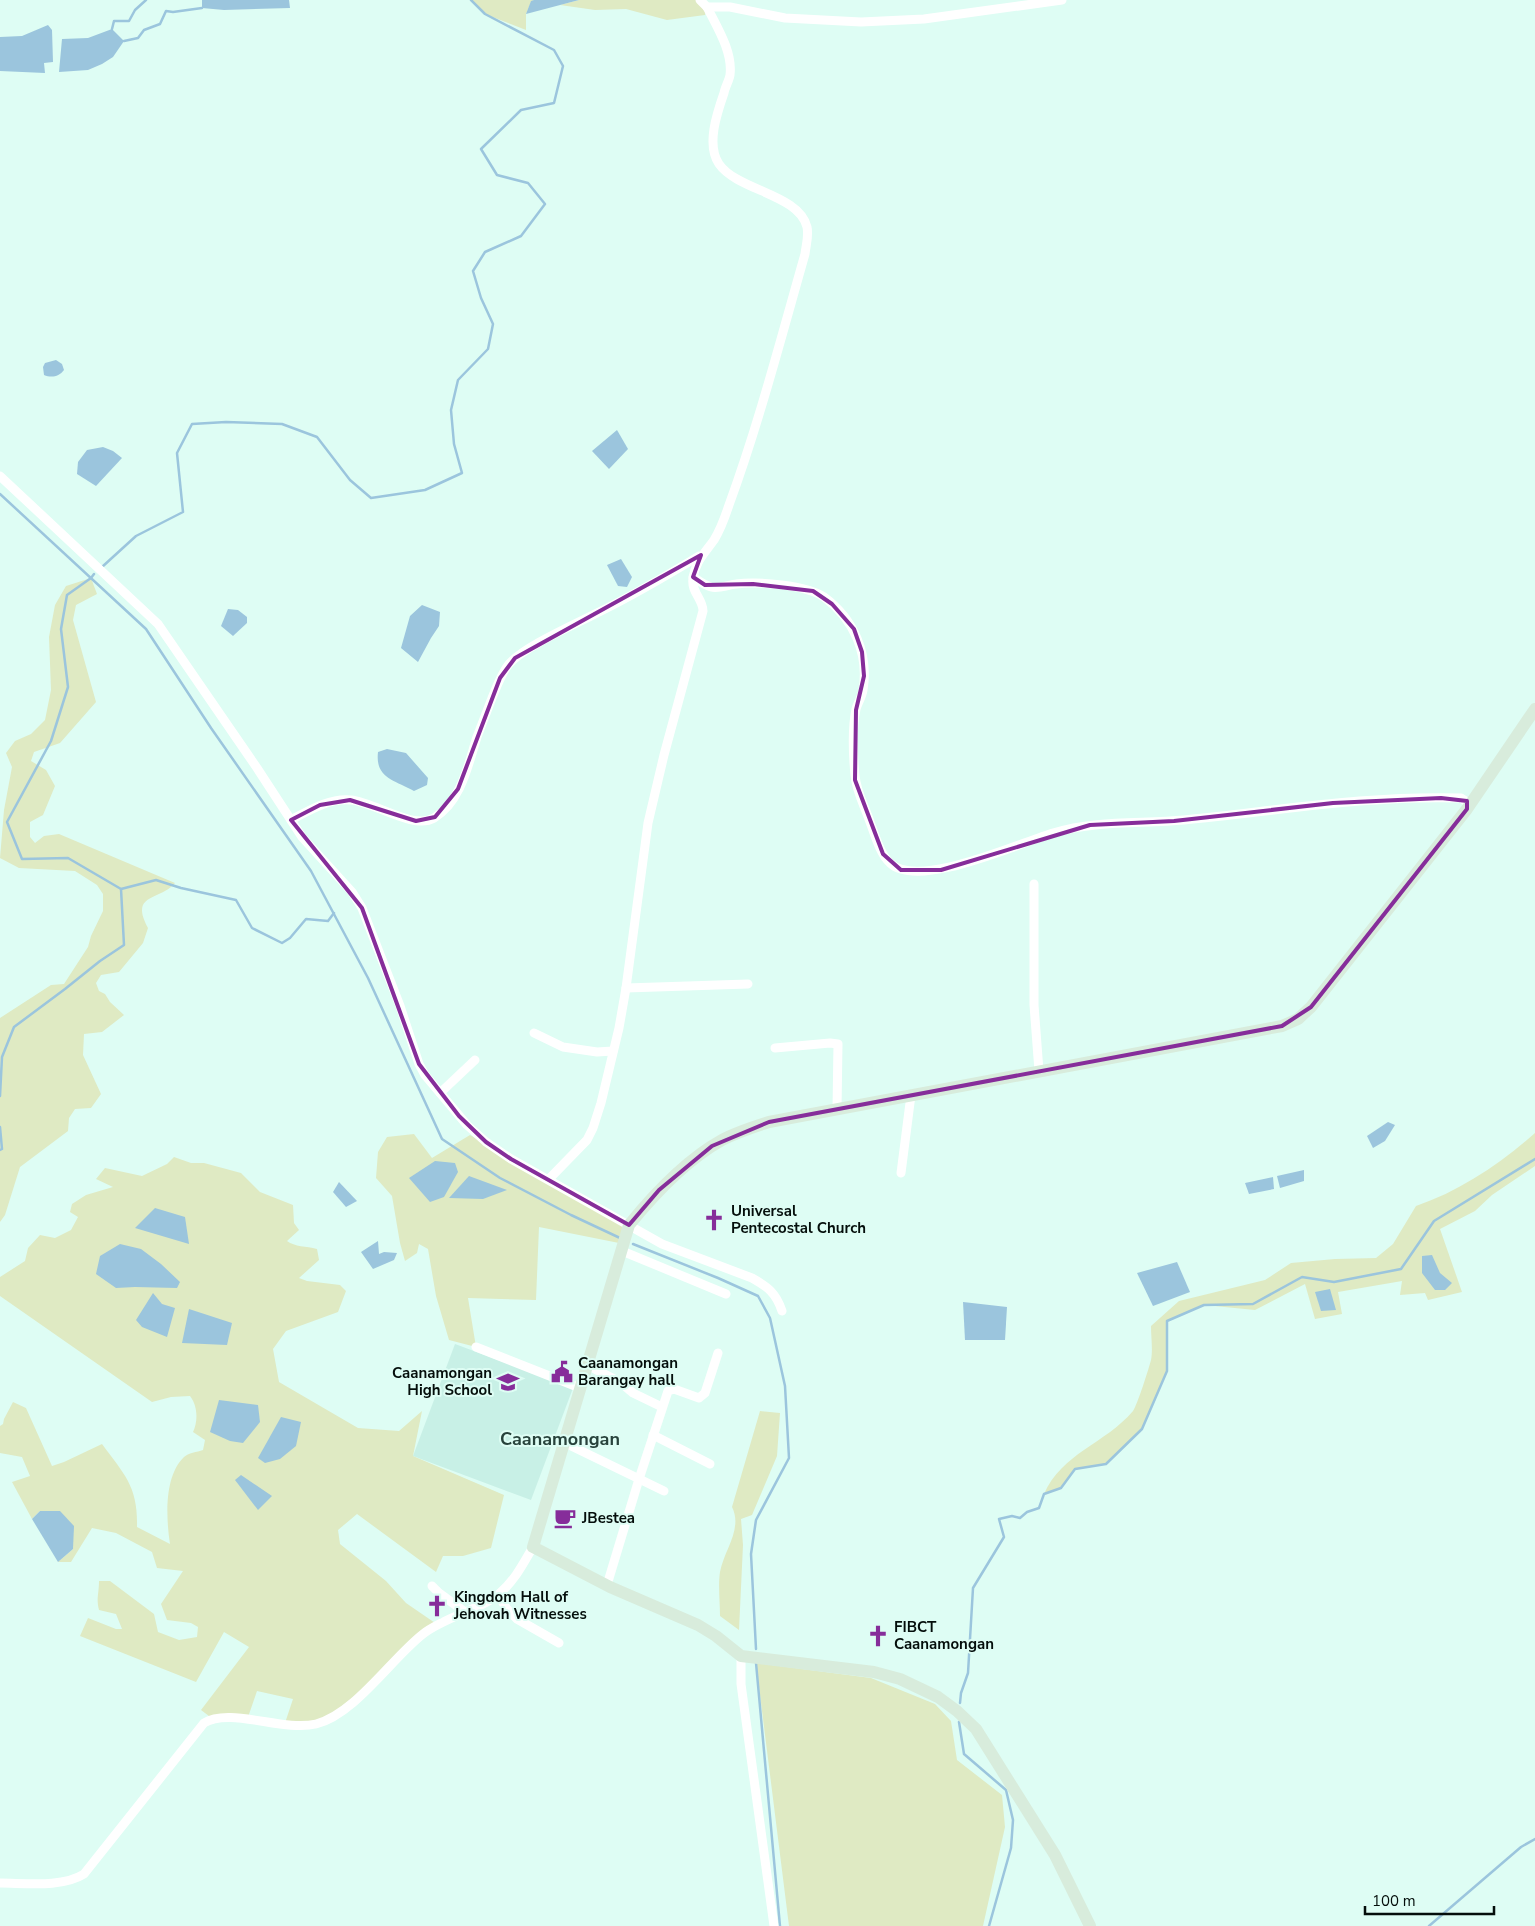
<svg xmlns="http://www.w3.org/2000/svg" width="1535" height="1926" font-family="'Nunito Sans',sans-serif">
<rect width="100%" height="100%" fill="#defdf4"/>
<path fill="#c8f0e6" d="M455 1344 573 1388 531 1500 413 1456Z"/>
<g fill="#dfeac3">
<path d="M471 0H534L531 2 526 14V30L485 14Z"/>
<path d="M579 0H700L707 7 705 15 667 20 626 9 595 10 560 5Z"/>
<path d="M91 578 97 594 76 605 73 620 96 702 60 743 34 752 31 761 46 770 55 786 43 815 30 822V837L35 843 44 836 59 834 175 883C160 901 129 893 148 928L143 943 119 972 101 975 96 983 99 991 105 994 110 1002 124 1015 102 1032 84 1034 83 1055 101 1094 91 1108 75 1109 69 1118 68 1131 20 1167 5 1215 0 1222V1018L51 985 64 984 88 947 91 936 103 911V894L97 885 75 871 19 868 0 858 4 810 12 767 6 753 15 741 31 734 45 720 51 690 49 637 55 605 66 586Z"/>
<path d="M1535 1133V1166L1492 1195 1475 1211 1440 1229 1462 1292 1428 1300 1425 1293 1400 1295 1402 1281 1338 1292 1342 1314 1315 1319 1305 1284 1255 1310 1204 1305 1168 1321 1167 1371 1142 1429 1106 1464 1075 1469 1061 1488 1044 1494C1062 1453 1105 1444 1133 1411 1137 1406 1149 1368 1151 1360 1153 1350 1151 1337 1151 1326L1179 1301 1265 1280 1291 1263 1335 1259 1376 1258 1393 1244 1416 1206C1460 1191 1500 1164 1535 1133Z"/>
<path d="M414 1134 432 1158 470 1135 629 1225 624 1244 539 1227 536 1300 468 1298 476 1347 449 1340 436 1296 428 1249 419 1244 417 1253 405 1261 400 1243 392 1196 376 1178 378 1152 387 1137Z"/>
<path d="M174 1157 191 1163H204L241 1173 260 1192 293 1205 294 1223 299 1230 287 1241C295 1247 306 1246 317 1249L319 1260 299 1278 307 1281 340 1285 346 1291 338 1312 286 1331 273 1349 279 1382 358 1428 399 1431 422 1411 413 1456 504 1495 491 1548 463 1556H443L436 1572 357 1514 338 1530 340 1544 386 1581 406 1603 438 1625 374 1681 322 1722 284 1726 293 1699 257 1691 247 1720 213 1719 201 1710 249 1647 224 1632 196 1682 80 1636 88 1618 116 1629H122L116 1614 99 1610C96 1599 99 1593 99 1581H110L154 1614 158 1632 179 1640 197 1637 198 1627 191 1623 167 1620 161 1604 183 1571 157 1568 152 1552 116 1533 92 1528 71 1562H58L73 1549 40 1511 32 1519 12 1482 30 1476 22 1457 0 1453V1426L3 1424 4 1419 13 1402 26 1408 52 1466 64 1462 102 1444C125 1475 138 1487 137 1527L170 1544C166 1518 164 1476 184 1457 188 1453 197 1452 203 1450L205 1440 193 1432C198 1422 198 1406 190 1396L171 1397 152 1402 0 1296V1277L25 1261 28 1248 40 1235 55 1238 71 1230 78 1217 70 1212 72 1204 86 1195 113 1187 96 1179 105 1168 142 1176 167 1164Z"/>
<path d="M760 1411 780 1413 777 1456 752 1515 741 1519 743 1545 739 1630 720 1616C720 1602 718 1585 720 1572 724 1550 743 1529 732 1507Z"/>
<path d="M756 1663 871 1678 935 1704 951 1721 957 1760 1002 1795 1005 1827 983 1926H789Z"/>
</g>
<g fill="#9bc5dd">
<path d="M202 0H289L290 8 224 10 202 8Z"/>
<path d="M534 0H579L526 14 531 1Z"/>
<path d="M48 25 52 30 53 62 44 63 45 73 0 71V37L22 36Z"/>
<path d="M112 29 124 41 113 57 102 64 88 70 59 72 62 39 88 38Z"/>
<path d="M56 360 62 364 64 370C59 377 51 378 44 375L43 367 45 363Z"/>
<path d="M617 430 628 449 609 469 592 451Z"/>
<path d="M103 447 113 451 122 458 96 486 77 474 78 462 87 450Z"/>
<path d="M621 559 632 577 627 587 618 586 607 565Z"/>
<path d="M422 605 440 612 439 626 431 638 418 662 401 648 410 616Z"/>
<path d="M228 609 238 610 247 617V623L233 636 221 626Z"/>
<path d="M387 749 406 753 428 778 427 785 414 791C394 780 375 778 378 752Z"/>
<path d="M1388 1122 1395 1125 1385 1141 1373 1148 1367 1136Z"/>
<path d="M435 1161 455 1163 458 1172 444 1197 430 1202 409 1178Z"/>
<path d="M1304 1170V1181L1280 1188 1277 1176Z"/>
<path d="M469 1176 507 1190 483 1199 449 1198Z"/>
<path d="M1273 1177 1274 1189 1249 1194 1245 1183Z"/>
<path d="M339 1182 357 1201 346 1207 333 1192Z"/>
<path d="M155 1208 185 1217 189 1244 135 1228Z"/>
<path d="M378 1241 379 1254 384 1252 397 1253 394 1260 373 1269 361 1252Z"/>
<path d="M120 1244 141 1249 161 1264 180 1282 177 1288 135 1287 116 1288 96 1274 100 1256Z"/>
<path d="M1432 1255 1440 1273 1452 1283 1445 1290H1435L1422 1273V1256Z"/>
<path d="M1177 1262 1190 1292 1153 1306 1137 1273Z"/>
<path d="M1330 1289 1336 1310 1321 1311 1315 1292Z"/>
<path d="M153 1293 162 1304 175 1308 167 1337 142 1327 136 1320Z"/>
<path d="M963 1302 1007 1307 1005 1340H965Z"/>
<path d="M189 1309 232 1323 227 1345 182 1343Z"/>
<path d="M219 1400 258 1405 260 1422 243 1443 230 1441 210 1432Z"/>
<path d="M281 1417 301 1422 296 1446 280 1459 265 1463 258 1458Z"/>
<path d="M241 1475 272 1496 258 1510 235 1480Z"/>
<path d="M40 1511H60L74 1526 73 1549 58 1562 32 1519Z"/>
</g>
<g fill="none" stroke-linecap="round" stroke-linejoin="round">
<g stroke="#9bc5dd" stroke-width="2.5">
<path d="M112 29 114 21H129L135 10 146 0"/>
<path d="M124 41 138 38 144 30 160 24 166 11 173 12 202 8"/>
<path d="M0 494 146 629 211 728 311 871 368 978 442 1139 500 1178 571 1215 620 1238"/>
<path d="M102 567 136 536 183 512 177 453 192 424 226 422 282 424 317 437 350 480 371 498 425 490 462 473 454 444 451 410 458 380 488 349 493 324 481 298 473 271 485 252 521 236 545 204 528 183 497 175 481 149 521 110 554 103 563 66 554 50 485 14 471 0"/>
<path d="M121 889 156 880 181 888 236 900 252 928 282 943 290 938 306 919 328 921 334 913"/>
<path d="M0 1096 2 1057 14 1027 65 989 100 961 124 945 121 889 68 858 22 859 7 822 51 741 68 687 61 629 67 595 91 578 94 574"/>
<path d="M0 1127 2 1149 0 1150"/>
<path d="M633 1244 718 1278 758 1296 770 1318 785 1386 789 1458 756 1520 751 1554 756 1649"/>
<path d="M756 1663 780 1926"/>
<path d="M960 1703 961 1693 968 1673 973 1588 1004 1537 999 1519 1012 1516 1020 1518 1027 1512 1039 1508 1044 1494 1061 1488 1075 1469 1106 1464 1142 1429 1167 1371V1321L1204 1305 1253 1304 1302 1277 1334 1282 1401 1269 1434 1221 1535 1159"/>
<path d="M959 1722 964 1754 1006 1790 1013 1820 1011 1848 989 1926"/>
<path d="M1429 1926 1521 1847 1535 1839"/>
</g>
<g stroke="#fff" stroke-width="9">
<path d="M700 0 707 7H730L785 18 861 22 924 19 1062 0"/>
<path d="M0 476 158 624 257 768 302 837 352 892 362 908 400 1006 419 1064 425 1075 467 1125 486 1142 511 1159 662 1244 752 1278C768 1287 776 1293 782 1311"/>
<path d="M693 577C699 581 704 585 711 587 719 589 727 585 736 584 757 581 807 585 824 597 854 619 869 654 863 690 862 697 858 702 856 709 852 729 853 754 855 775 856 791 865 807 870 822 875 835 880 854 890 863 918 890 1019 843 1053 833 1096 820 1140 824 1184 820 1276 811 1368 795 1461 798L1470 804"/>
<path d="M291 820C310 810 329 798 351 800 374 802 413 830 434 818 461 802 468 765 477 737 482 724 487 711 492 698 497 686 501 674 509 664 525 646 574 625 597 613 632 596 666 576 699 556"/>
<path d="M1034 884V1005L1039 1071"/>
<path d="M626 988 748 984"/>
<path d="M534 1033 563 1047 597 1052 613 1051"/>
<path d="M775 1048 830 1043 838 1044 837 1109"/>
<path d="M440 1093 475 1060"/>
<path d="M901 1173 911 1095"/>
<path d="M549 1179 587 1140 593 1128 601 1103 619 1028 626 988 648 823 664 755 703 611C703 599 691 592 693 579 695 562 704 554 714 540 721 529 725 517 729 505 759 423 781 338 805 254 806 245 809 236 807 227 799 194 738 191 719 164 706 145 717 113 724 93 725 87 729 81 730 75 733 52 717 27 707 7"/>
<path d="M622 1251 726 1294"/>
<path d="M476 1347 580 1388"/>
<path d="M587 1365 620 1382 633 1393 662 1407"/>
<path d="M653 1435 710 1464"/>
<path d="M563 1442 664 1491"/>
<path d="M607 1585 639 1479 668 1391 674 1389 699 1398 705 1393 718 1353"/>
<path d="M432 1586 439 1593 465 1612"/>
<path d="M498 1595 507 1609 517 1619 559 1643"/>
<path d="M741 1656V1684L774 1926"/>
<path d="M0 1883C25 1883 62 1888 84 1874L204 1723C230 1707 283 1732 316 1724 355 1714 391 1659 423 1634 445 1617 480 1610 500 1593 515 1580 523 1564 533 1547"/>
</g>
<path stroke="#d8ecdc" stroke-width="12" d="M1090 1926 1055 1855 976 1729 957 1711 938 1697 900 1679 874 1672 741 1656 716 1636 698 1625 610 1587 533 1547 629 1225C655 1193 686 1160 722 1140 737 1132 753 1127 769 1122L1282 1026 1298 1019 1311 1007 1467 809 1535 709"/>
</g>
<path fill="none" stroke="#862d9a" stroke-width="4" stroke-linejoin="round" d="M701 555 693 577 705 585 753 584 813 591 832 604 854 629 862 652 864 676 856 710 855 780 883 854 901 870H941L1090 825 1174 821 1333 803 1441 798 1467 801V809L1311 1007 1282 1026 769 1122 712 1146 659 1190 629 1225 511 1159 486 1142 459 1116 419 1064 362 908 291 820 320 805 350 800 416 821 435 817 458 789 500 678 515 658Z"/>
<defs>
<g id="church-bare" transform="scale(1.725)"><path d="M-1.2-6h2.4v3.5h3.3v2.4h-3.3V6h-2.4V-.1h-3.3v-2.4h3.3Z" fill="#862d9a" stroke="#defdf4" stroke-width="2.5" paint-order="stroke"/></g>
<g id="civic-bare" transform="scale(1.725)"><path d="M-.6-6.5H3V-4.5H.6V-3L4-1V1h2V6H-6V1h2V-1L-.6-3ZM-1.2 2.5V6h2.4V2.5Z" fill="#862d9a" stroke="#defdf4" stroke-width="2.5" paint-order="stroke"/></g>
<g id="school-bare" transform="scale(1.725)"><path d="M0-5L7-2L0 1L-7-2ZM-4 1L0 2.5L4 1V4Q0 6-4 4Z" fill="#862d9a" stroke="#defdf4" stroke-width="2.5" paint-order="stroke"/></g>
<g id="cafe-bare" transform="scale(1.725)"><path d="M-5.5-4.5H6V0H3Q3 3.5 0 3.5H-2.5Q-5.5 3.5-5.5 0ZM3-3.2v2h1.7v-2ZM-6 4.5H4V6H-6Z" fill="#862d9a" stroke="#defdf4" stroke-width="2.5" paint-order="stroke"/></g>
</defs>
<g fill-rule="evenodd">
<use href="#church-bare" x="714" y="1220"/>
<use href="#civic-bare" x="562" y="1372"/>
<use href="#school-bare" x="508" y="1382"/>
<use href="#cafe-bare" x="565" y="1518"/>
<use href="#church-bare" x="437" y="1606"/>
<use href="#church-bare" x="878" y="1636"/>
</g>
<g text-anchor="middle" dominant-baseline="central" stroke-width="4" stroke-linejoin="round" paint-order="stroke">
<g font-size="15" font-weight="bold" fill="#040e0b" stroke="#defdf4" text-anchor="start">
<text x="731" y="1211">Universal<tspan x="731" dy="17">Pentecostal Church</tspan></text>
<text x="578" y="1363">Caanamongan<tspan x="578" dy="17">Barangay hall</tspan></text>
<text x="492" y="1373" text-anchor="end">Caanamongan<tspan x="492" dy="17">High School</tspan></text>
<text x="582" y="1518">JBestea</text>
<text x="454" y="1597">Kingdom Hall of<tspan x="454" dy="17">Jehovah Witnesses</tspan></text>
<text x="894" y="1627">FIBCT<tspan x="894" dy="17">Caanamongan</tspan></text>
</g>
<g font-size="18" font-weight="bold" fill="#27423b" stroke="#defdf4">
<text x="560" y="1439">Caanamongan</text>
</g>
</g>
<path d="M1365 1906v8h129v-8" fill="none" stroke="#040e0b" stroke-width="2.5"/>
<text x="1372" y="1906" font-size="15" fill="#040e0b" stroke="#defdf4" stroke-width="4" paint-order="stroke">100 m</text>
</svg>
